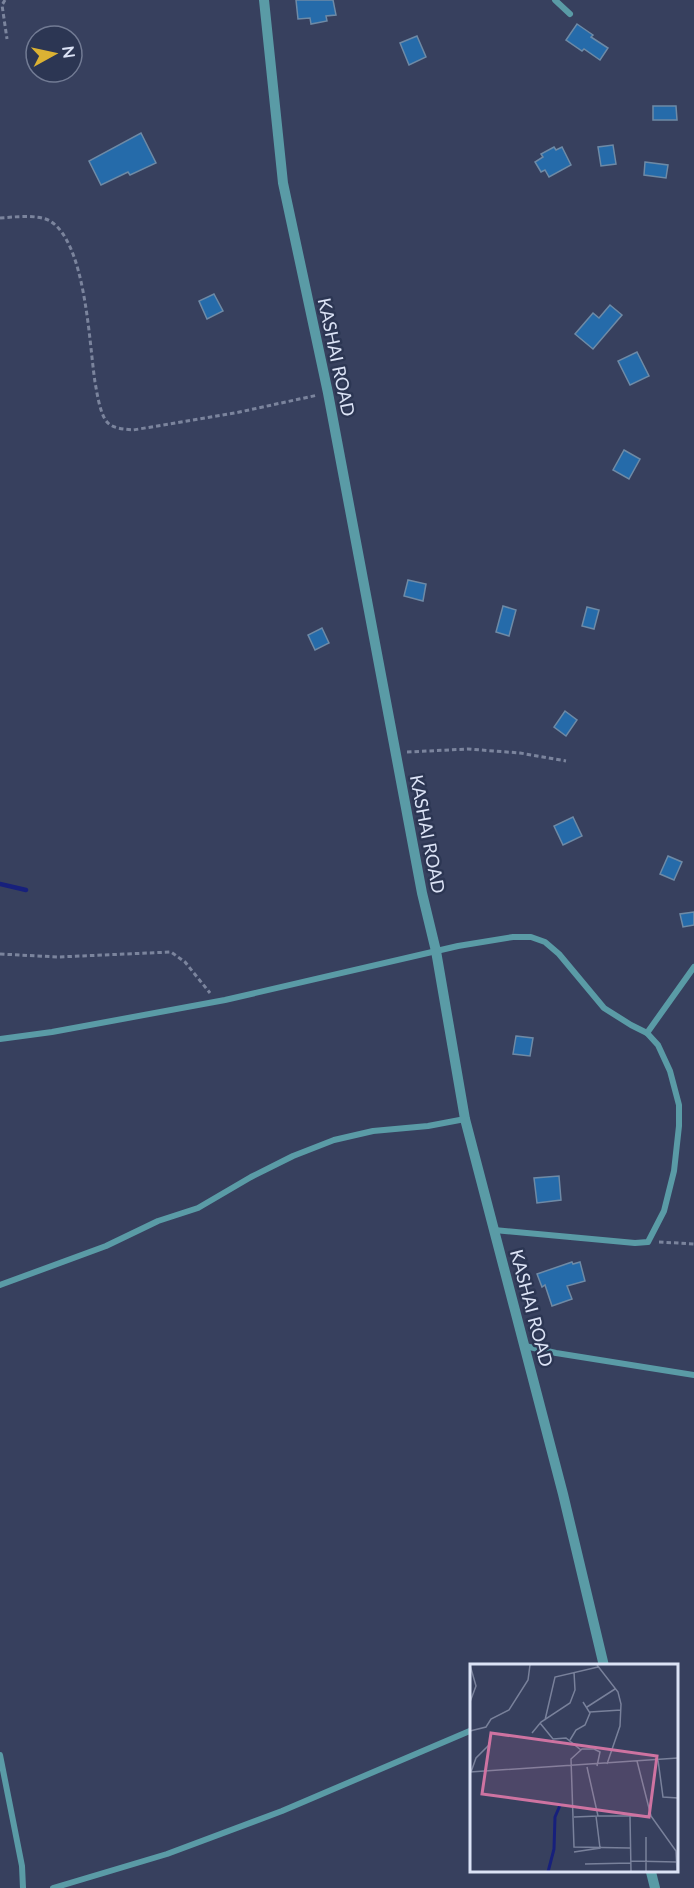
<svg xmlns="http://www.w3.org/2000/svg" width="694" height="1888" font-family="Lato,sans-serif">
<rect width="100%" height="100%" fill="#37405e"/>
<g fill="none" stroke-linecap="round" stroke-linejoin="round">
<path stroke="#17207c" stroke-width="4.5" d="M0 884 26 890"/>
</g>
<g fill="#256baa" stroke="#6e8aa6" stroke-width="1.5">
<path d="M296 0H333L336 15 326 16 327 21 311 24 310 18 298 19Z"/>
<path d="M577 24 593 35 591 37 608 48 600 60 584 49 582 51 566 40Z"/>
<path d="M417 36 426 57 409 65 400 43Z"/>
<path d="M653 106H676L677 120H653Z"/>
<path d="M141 133 156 163 130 175 128 172 101 185 89 161Z"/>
<path d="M613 145 616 164 601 166 598 147Z"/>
<path d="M554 147 556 150 562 147 571 165 549 177 545 170 541 172 535 162 543 157 541 154Z"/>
<path d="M645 162 668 165 666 178 644 175Z"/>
<path d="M214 294 223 311 207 319 199 301Z"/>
<path d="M610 305 622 315 593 349 575 334 593 313 599 318Z"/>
<path d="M637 352 649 376 630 385 618 361Z"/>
<path d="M624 450 640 459 629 479 613 470Z"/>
<path d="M408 580 426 584 423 601 404 596Z"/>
<path d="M503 606 516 610 509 636 496 632Z"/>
<path d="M587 607 599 610 594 629 582 626Z"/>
<path d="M322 628 329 643 315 650 308 635Z"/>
<path d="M565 711 577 720 566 736 554 727Z"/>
<path d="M573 817 582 836 563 845 554 826Z"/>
<path d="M668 856 682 862 674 880 660 874Z"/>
<path d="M694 912V925L683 927 680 914Z"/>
<path d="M516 1036 533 1038 530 1056 513 1054Z"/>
<path d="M559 1176 561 1200 537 1203 534 1178Z"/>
<path d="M572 1262 573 1264 580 1262 585 1281 567 1286 572 1299 552 1306 545 1285 542 1287 537 1274Z"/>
</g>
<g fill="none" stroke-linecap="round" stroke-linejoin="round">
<g stroke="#7b849d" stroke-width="3" stroke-dasharray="4.5 3" stroke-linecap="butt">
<path d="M5 0 2 5 7 39"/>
<path d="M0 218C14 217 38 214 50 221 86 243 89 343 95 382 97 393 100 414 107 422 113 429 125 429 133 430L235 413 318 395"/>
<path d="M407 752 468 749 520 753 566 761"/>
<path d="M0 954 58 957 171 952 185 962 210 993"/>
<path d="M659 1242 694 1244"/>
</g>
<g stroke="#5a9ba6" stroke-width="6">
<path d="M555 0 570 14"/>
<path d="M647 1033 694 967"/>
<path d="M0 1039 52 1032 225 1000 458 946 513 937H531L545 942 559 954 604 1008 631 1025 647 1033 658 1045 670 1071 679 1105V1126L674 1171 664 1211 648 1242 635 1243 494 1230"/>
<path d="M0 1285 106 1246 158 1221 198 1208 251 1177 293 1156 334 1140 373 1131 428 1126 465 1119"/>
<path d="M525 1346 556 1353 694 1375"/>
<path d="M0 1755 22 1866 23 1888"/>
<path d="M53 1888 167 1854 282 1811 472 1730"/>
</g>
<g stroke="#5a9ba6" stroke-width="10">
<path d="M264 0 283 183 328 393 422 893 436 951 465 1119 563 1494 604 1666"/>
<path d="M651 1872 655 1888"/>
</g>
</g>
<g text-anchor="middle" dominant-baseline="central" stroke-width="5" stroke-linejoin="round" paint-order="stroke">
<g font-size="18" fill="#dce3f6" stroke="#2c3653">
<text transform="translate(337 357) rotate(78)">KASHAI ROAD</text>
<text transform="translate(428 834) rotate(79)">KASHAI ROAD</text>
<text transform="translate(532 1308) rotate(75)">KASHAI ROAD</text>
</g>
</g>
<g transform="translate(470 1664)">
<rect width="208" height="208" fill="#37405e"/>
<path fill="none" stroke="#17207c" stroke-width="3" d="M78 208 84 185 85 153 91 139"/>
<path fill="none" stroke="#79819b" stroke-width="1.5" d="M127 1 148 28 151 40 150 62 137 100M0 38 6 22 0 1M117 43 145 25M120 48 151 46M75 56 85 13 128 3M70 59 83 75 96 74 111 86M0 67 16 63 21 55 39 46 58 16 60 1M62 69 71 58 100 39 105 26 104 8M100 76 106 66 115 61 120 49 113 38M188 96 193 133 208 134M167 97 181 152M127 102 130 88 124 85H112L101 95 104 183 160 184M117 103 128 152H181L206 187 207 208M0 108 208 94M1 108 6 94 20 80M160 152 161 208M104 153 128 152M176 173V208M104 188 130 184 126 152M161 197 207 198M115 200 161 199"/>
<path fill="#ce73a1" fill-opacity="0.15" stroke="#ce73a1" stroke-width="3" d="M21 69 187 92 179 153 12 130Z"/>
<rect width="208" height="208" fill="none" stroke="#dce3f6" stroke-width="3"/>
</g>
<g transform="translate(54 54) rotate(82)"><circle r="28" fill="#2c3653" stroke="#727b94" stroke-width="1.5"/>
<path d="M0-4.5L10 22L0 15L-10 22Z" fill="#dbb233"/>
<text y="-9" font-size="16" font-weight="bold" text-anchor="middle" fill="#dce3f6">N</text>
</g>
</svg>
